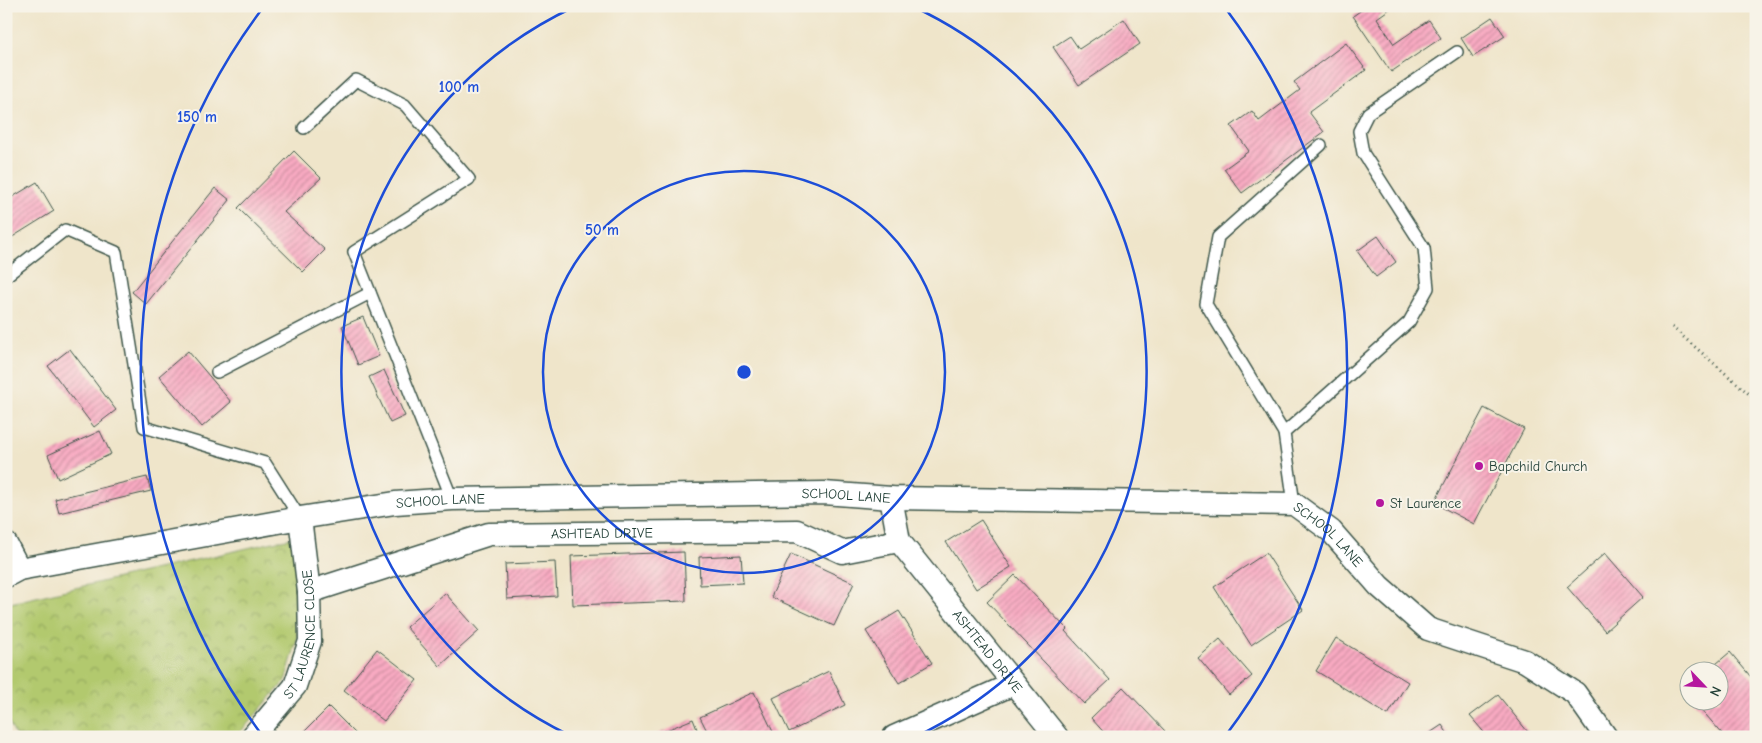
<svg xmlns="http://www.w3.org/2000/svg" width="1762" height="743" font-family="'Comic Neue',sans-serif">
<defs>
<pattern id="park-crowns" width="20" height="18" patternUnits="userSpaceOnUse" patternTransform="scale(1.25)"><rect width="20" height="18" fill="#b2c96e"/><path d="M2 6a3 3 0 1 1 6 0M12 15a3 3 0 1 1 6 0" fill="none" stroke="#90a45b"/></pattern>
<pattern id="building-hatch" width="6" height="6" patternUnits="userSpaceOnUse" patternTransform="scale(1.25)"><rect width="6" height="6" fill="#f9aac2"/><path d="M-1 1l2-2M0 6l6-6M5 7l2-2" fill="none" stroke="#c98c9e"/></pattern>
</defs>
<rect width="100%" height="100%" fill="#f7f3e8"/>
<filter id="ink" filterUnits="userSpaceOnUse"><feTurbulence type="fractalNoise" baseFrequency=".02" numOctaves="2"/><feDisplacementMap in="SourceGraphic" scale="10" xChannelSelector="R" yChannelSelector="G"/><feConvolveMatrix kernelMatrix="1 2 1 2 8 2 1 2 1" color-interpolation-filters="sRGB"/></filter>
<filter id="wash" filterUnits="userSpaceOnUse"><feTurbulence type="fractalNoise" baseFrequency=".0096" numOctaves="4" result="noise"/><feDisplacementMap in="SourceGraphic" scale="20" xChannelSelector="R" yChannelSelector="G"/><feGaussianBlur stdDeviation="1.12" result="paint"/><feColorMatrix in="noise" values="0 0 0 0 0 0 0 0 0 0 0 0 0 0 0 0 0 1.4 0 .05"/><feComposite in="paint" operator="in"/></filter>
<g filter="url(#wash)">
<rect width="100%" height="100%" fill="#efe5ca"/>
<path fill="url(#park-crowns)" stroke="#688351" d="M295 537 297 640 285 681 236 737H16L6 716V604Z"/>
<g id="blocks">
<g fill="url(#building-hatch)">
<path d="M1367 6H1394L1377 18 1394 44 1429 20 1441 38 1391 72 1353 16Z"/>
<path d="M1492 17 1505 36 1473 57 1461 38Z"/>
<path d="M1124 19 1140 44 1079 85 1053 47 1070 36 1079 49Z"/>
<path d="M1346 43 1366 70 1309 112 1324 132 1242 193 1224 169 1249 151 1231 126 1252 111 1259 121 1300 90 1294 82Z"/>
<path d="M294 151 321 178 284 212 325 250 303 272 238 208Z"/>
<path d="M37 182 54 211 6 241V201Z"/>
<path d="M215 188 230 200 146 304 132 292Z"/>
<path d="M1378 236 1396 262 1376 277 1357 251Z"/>
<path d="M363 317 379 356 358 365 342 326Z"/>
<path d="M70 349 116 410 94 427 48 366Z"/>
<path d="M188 351 231 402 202 427 159 376Z"/>
<path d="M384 370 405 416 390 423 369 377Z"/>
<path d="M1484 408 1524 429 1474 524 1434 503Z"/>
<path d="M100 431 111 454 58 479 48 455Z"/>
<path d="M147 477 151 491 59 513 55 499Z"/>
<path d="M981 520 1011 567 976 589 946 542Z"/>
<path d="M684 552 686 601 573 605 571 556Z"/>
<path d="M1266 553 1303 610 1251 645 1214 587Z"/>
<path d="M1605 553 1643 597 1605 631 1567 587Z"/>
<path d="M791 554 854 583 834 626 771 597Z"/>
<path d="M741 555 743 583 700 585 699 557Z"/>
<path d="M555 562 557 596 507 599 505 564Z"/>
<path d="M1015 575 1067 629 1065 631 1110 680 1084 704 987 602Z"/>
<path d="M445 593 479 631 440 666 406 627Z"/>
<path d="M899 611 932 663 899 683 866 631Z"/>
<path d="M1336 638 1408 682 1388 715 1316 671Z"/>
<path d="M1220 639 1252 676 1229 695 1198 658Z"/>
<path d="M377 649 417 680 384 721 344 690Z"/>
<path d="M1730 652 1756 683V737H1725L1693 700H1720V670H1709Z"/>
<path d="M829 671 845 705 789 732 773 698Z"/>
<path d="M1123 687 1165 731 1158 737H1108L1091 718Z"/>
<path d="M754 692 775 736 710 737 700 717Z"/>
<path d="M1498 695 1532 737H1488L1470 716Z"/>
<path d="M329 707 357 735 356 737H299Z"/>
<path d="M693 719 700 737H650Z"/>
<path d="M1442 725 1450 737H1424Z"/>
</g>
</g>
</g>
<g filter="url(#ink)">
<use href="#blocks" fill-opacity="0" stroke="#3e564a" stroke-width="1"/>
<g fill="none" stroke-linecap="round" stroke-linejoin="round">
<g stroke="#3e564a" stroke-width="14">
<g id="service">
<path d="M304 128 356 80 405 105 469 179 354 252 452 499"/>
<path d="M6 276 65 230 116 252 144 427 265 463 300 518"/>
<path d="M217 372 370 293"/>
<path d="M1284 433 1206 304 1218 237 1321 145"/>
<path d="M1294 504 1284 433 1409 322 1428 288 1424 248 1363 153 1359 131 1368 113 1457 52"/>
</g>
</g>
<g stroke="#3e564a" stroke-width="25">
<g id="minor">
<path id="s1" d="M891 498 899 541 1057 737"/>
<path d="M6 544 19 569"/>
<path id="s2" d="M6 576 19 569 300 518 395 503 452 499 824 493 891 498 1294 504 1331 531 1379 586 1428 629 1525 661 1575 693 1606 737"/>
<path id="s3" d="M309 592 489 534 797 531 842 552 899 541"/>
<path id="s4" d="M252 737 295 686 310 641 309 592 300 518"/>
<path d="M894 737 1013 684"/>
</g>
</g>
<path stroke="#3e564a" stroke-width="3" stroke-dasharray="1 4" stroke-linecap="butt" d="M1672 327 1756 400"/>
<use href="#service" stroke="#fff" stroke-width="11"/>
<use href="#minor" stroke="#fff" stroke-width="22"/>
</g>
</g>
<g fill="none" stroke="#1d4ed8" stroke-width="2.5">
<circle cx="744" cy="372" r="201"/>
<path d="M571 736A403 403 0 0 1 574 7M914 7A403 403 0 0 1 917 736"/>
<path d="M262 735A604 604 0 0 1 262 9M1226 9A604 604 0 0 1 1226 735"/>
</g>
<g fill="#b5179e" stroke="#f7f3e8" stroke-width="2">
<circle cx="1479" cy="466" r="5"/>
<circle cx="1380" cy="503" r="5"/>
</g>
<g text-anchor="middle" dominant-baseline="central" stroke-width="4" stroke-linejoin="round" paint-order="stroke">
<g font-size="14" fill="#1f3d34" stroke="#f7f3e8" text-anchor="start">
<text x="1489" y="466">Bapchild Church</text>
<text x="1390" y="503">St Laurence</text>
</g>
<g font-size="14" fill="#1f3d34" stroke="#f7f3e8">
<text stroke="none"><textPath href="#s2" startOffset="848">SCHOOL LANE</textPath></text>
<text stroke="none"><textPath href="#s2" startOffset="442">SCHOOL LANE</textPath></text>
<text stroke="none"><textPath href="#s3" startOffset="302">ASHTEAD DRIVE</textPath></text>
<text stroke="none"><textPath href="#s2" startOffset="1342">SCHOOL LANE</textPath></text>
<text stroke="none"><textPath href="#s4" startOffset="119">ST LAURENCE CLOSE</textPath></text>
<text stroke="none"><textPath href="#s1" startOffset="185">ASHTEAD DRIVE</textPath></text>
</g>
</g>
<circle cx="744" cy="372" r="8" fill="#1d4ed8" stroke="#f7f3e8" stroke-width="2.5"/>
<g font-size="15" text-anchor="middle" font-weight="bold" fill="#1d4ed8" stroke="#f7f3e8" stroke-width="4" stroke-linejoin="round" paint-order="stroke">
<text x="459" y="92">100 m</text>
<text x="197" y="122">150 m</text>
<text x="602" y="235">50 m</text>
</g>
<rect width="1762" height="743" fill="none" stroke="#f7f3e8" stroke-width="25"/>
<g transform="translate(1704 686) rotate(115)"><circle r="24" fill="#f7f3e8" stroke="#a1aaa0"/>
<path d="M0-4L9 19L0 12L-9 19Z" fill="#b5179e"/>
<text y="-8" font-size="14" font-weight="bold" text-anchor="middle" fill="#1f3d34">N</text>
</g>
</svg>
